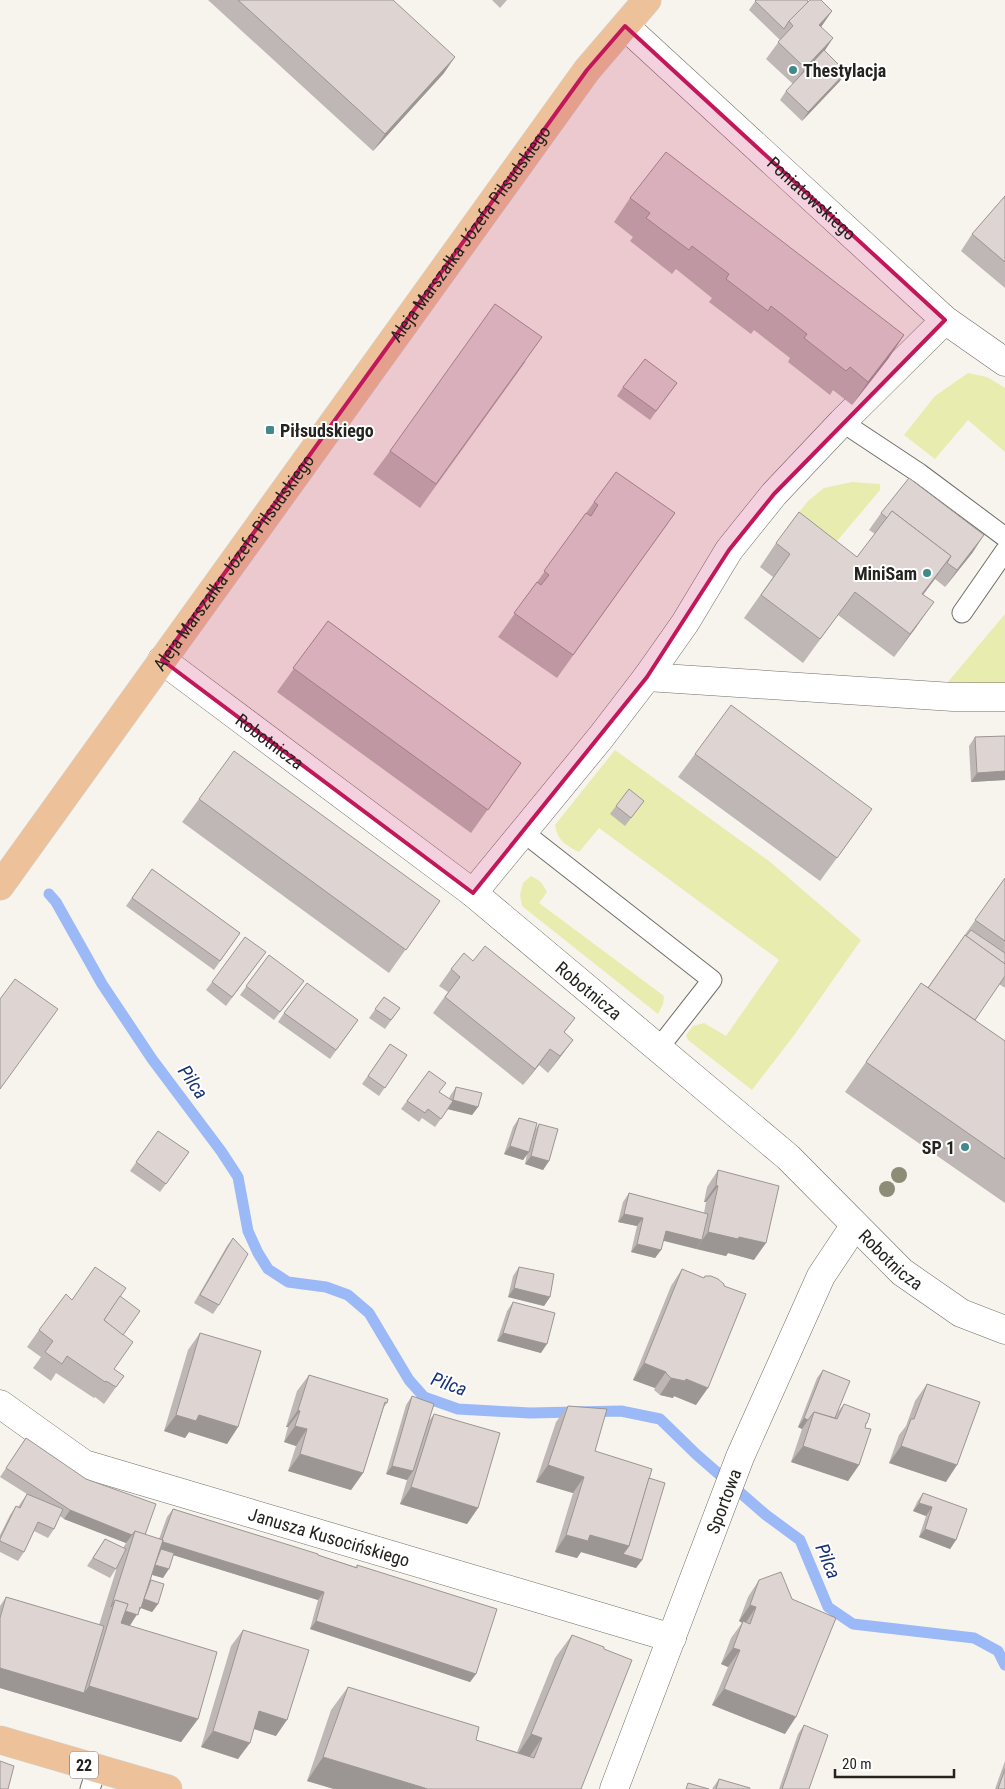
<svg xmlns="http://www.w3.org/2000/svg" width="1005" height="1789" font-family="'Roboto Condensed',sans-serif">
<rect width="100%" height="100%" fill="#f7f4ed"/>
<g fill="#e8ecaf">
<path d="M968 373 987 377 1005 388V452L968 420 935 459 904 435 935 396Z"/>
<path d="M852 482 880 484V490L826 554 788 526 808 501 824 488Z"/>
<path d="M1005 614V684L948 682Z"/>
<path d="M615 750 769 861 861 940 795 1034 752 1090 688 1040 686 1035 693 1026 704 1023 726 1036 779 960 599 828 579 852C565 845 558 841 555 825Z"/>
<path d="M531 876 541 882 547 892 539 903 664 996 663 1004 658 1014 522 906 520 895 523 883Z"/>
</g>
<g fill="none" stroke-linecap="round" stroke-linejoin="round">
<path stroke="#9bb8f7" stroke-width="11" d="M49 894 56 902 102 984 152 1059 221 1151 238 1177 248 1231 258 1253 268 1269 288 1282 326 1287 348 1295 369 1313 409 1380 424 1397 458 1409 530 1413 621 1411 660 1419 697 1455 766 1515 800 1540 828 1607 853 1624 974 1638 998 1651 1005 1665"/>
<g stroke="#716e68" stroke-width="21">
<g id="lane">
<path d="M842 422 919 473 1005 537"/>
<path d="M962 613 1005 551"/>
<path d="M523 832 712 980 658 1049"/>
<path d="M90 1789 97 1768"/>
</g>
</g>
<g stroke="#716e68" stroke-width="29">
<g id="street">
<path id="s1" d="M625 26 945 320 1005 362"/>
<path id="s2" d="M162 660 473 893 788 1157 902 1272 961 1313 1005 1330"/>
<path d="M647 677 953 697H1005"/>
<path d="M473 893 601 737 647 677 685 623 729 550 774 494 842 422 945 320"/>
<path id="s3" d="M0 1404 84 1464 672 1638"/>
<path id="s4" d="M614 1789 740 1457 821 1276 855 1225"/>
</g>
</g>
<g stroke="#d3d3d2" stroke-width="29">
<g id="primary">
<path id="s5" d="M0 886 587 70 647 0"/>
<path d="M0 1740 168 1789"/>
</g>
</g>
<use href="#lane" stroke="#fff" stroke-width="19"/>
<use href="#street" stroke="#fff" stroke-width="28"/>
<use href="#primary" stroke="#edc29a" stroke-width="28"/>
</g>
<g fill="#8d8c77">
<circle cx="899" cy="1175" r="8"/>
<circle cx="887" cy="1189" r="8"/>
</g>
<g fill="#bfb7b5">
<path d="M208 0H393L444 73 373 151Z"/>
<path d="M492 0H507L500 8Z"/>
<path d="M756 0 808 2 832 11 821 27 824 51 840 81 802 121 780 100 786 91 793 84 766 59 780 40 749 10Z"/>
<path d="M1005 196V288L961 251 972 234Z"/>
<path d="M630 198 904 335 888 359 852 405 833 390 830 395 788 362 790 358 754 330 751 334 709 302 712 298 676 269 672 274 630 241 633 237 614 222Z"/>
<path d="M526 361 420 508 373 474 390 451Z"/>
<path d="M677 383 650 420 617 396 623 387Z"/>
<path d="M594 502 675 513 557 678 498 637Z"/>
<path d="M881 513 973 552 945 587 935 579 923 595 917 626 894 657 838 615 803 663 744 618 773 577 760 567 776 543 857 557 875 534 869 530Z"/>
<path d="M328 621 521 763 471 833 277 692Z"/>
<path d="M1005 736V780L971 782 969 746 975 737Z"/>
<path d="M695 754 856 832 820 881 678 777Z"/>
<path d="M199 799 440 901 389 973 182 822Z"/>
<path d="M644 801 625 826 610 814 616 806Z"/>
<path d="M152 869 240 933 214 970 126 906Z"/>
<path d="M1005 878V988L999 984 975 1020 1005 1041V1203L845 1092 921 983 928 987Z"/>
<path d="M266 952 226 1006 206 990 212 982Z"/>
<path d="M269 955 298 989 274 1020 240 995Z"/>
<path d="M473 961 575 1018 564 1033 573 1040 561 1056 548 1073 539 1065 523 1085 433 1013 448 992 439 986 451 969Z"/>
<path d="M384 997 400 1008 385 1029 369 1018Z"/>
<path d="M284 1013 358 1020 330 1059 278 1022Z"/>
<path d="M390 1044 407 1055 379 1096 362 1084Z"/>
<path d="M429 1071 439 1092 449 1099 450 1096 456 1087 478 1107 472 1115 448 1109 435 1127 422 1118 419 1122 401 1109Z"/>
<path d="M519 1118 535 1130 539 1124 549 1161 543 1170 525 1164 527 1154 523 1160 504 1154 513 1127Z"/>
<path d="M158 1131 189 1152 160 1192 130 1171Z"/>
<path d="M718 1170 754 1260 728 1253 726 1256 663 1240 661 1250 655 1258 631 1252 637 1226 618 1222 623 1202 629 1193 704 1213 706 1202H704L707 1187Z"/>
<path d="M233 1238 219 1305 213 1314 194 1303 227 1246Z"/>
<path d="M519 1267 550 1297 544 1306 508 1297 513 1276Z"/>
<path d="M682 1269 696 1405 674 1396 673 1398 660 1395 654 1390 655 1388 633 1380 671 1286Z"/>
<path d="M120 1296 123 1335 114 1369 124 1376 104 1404 95 1397 94 1398 56 1373 51 1381 33 1368 41 1357 27 1347 39 1330 72 1299Z"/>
<path d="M513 1302 541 1353 497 1341 507 1311Z"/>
<path d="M200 1333 238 1427 227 1444 189 1432 185 1438 164 1431 188 1350Z"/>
<path d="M823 1370 837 1413 844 1404 867 1423 865 1426 859 1465 848 1481 791 1462 802 1429 798 1427 817 1378Z"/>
<path d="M309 1375 387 1403 384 1407 363 1473 351 1490 288 1471 296 1446 284 1442 288 1427H286L297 1391Z"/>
<path d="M927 1384 946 1482 889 1463 899 1435 906 1426 915 1401Z"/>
<path d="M412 1396 428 1422 434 1414 478 1508 467 1524 400 1504 407 1480 386 1474 406 1405Z"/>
<path d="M568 1406 595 1451 649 1478 642 1560 636 1568 581 1552 577 1558 555 1552 573 1493 536 1482 556 1422Z"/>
<path d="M26 1438 145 1535 159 1539 167 1517 173 1509 356 1567 357 1565 476 1674 470 1682 310 1629 318 1600 173 1555 163 1578 152 1575 151 1580 158 1604 152 1612 141 1608 130 1626 198 1719 181 1742 0 1688V1606L6 1597 99 1625 117 1567 110 1578 87 1566 105 1539 123 1548 126 1543 64 1519 60 1516 54 1529 48 1538 34 1531 24 1552 18 1561 0 1552V1535L10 1515 16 1506 18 1507 27 1494 0 1477Z"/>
<path d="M923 1493 956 1540 950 1549 919 1537 926 1516 913 1511 917 1502Z"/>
<path d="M759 1580 785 1734 712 1705 728 1667 721 1664 731 1638 742 1623 739 1621 748 1597Z"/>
<path d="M243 1630 276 1736 254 1729 238 1759 201 1747 231 1646Z"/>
<path d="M572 1635 581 1789H334L307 1781 331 1710 348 1687 476 1740 517 1752 555 1658Z"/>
<path d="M804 1725 809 1789H779L798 1734Z"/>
<path d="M1005 1761V1789H995Z"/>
<path d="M719 1779 750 1789H712Z"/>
</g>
<g fill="#9b9594">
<path d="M832 11 821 27 819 25Z"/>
<path d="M833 38 822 55 794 85 805 68Z"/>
<path d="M455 57 444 73 373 151 385 134Z"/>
<path d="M846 72 840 81 802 121 808 112Z"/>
<path d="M904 335 888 359 852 405 868 382Z"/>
<path d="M984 535 973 552 945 587 957 570Z"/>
<path d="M951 556 934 580 906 617 922 594Z"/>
<path d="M934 602 917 626 894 657 910 634Z"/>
<path d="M1005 771V780L971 782 977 773Z"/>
<path d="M573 1040 561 1056 548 1073 560 1056Z"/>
<path d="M550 1049 539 1065 523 1085Z"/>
<path d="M453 1100 478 1107 472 1115 447 1109Z"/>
<path d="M510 1146 529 1152 523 1160 504 1154Z"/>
<path d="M531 1156 549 1161 543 1170 525 1164Z"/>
<path d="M716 1185 718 1186 706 1202H704Z"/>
<path d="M624 1214 643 1218 637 1226 618 1222Z"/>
<path d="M666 1231 702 1240 696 1249 660 1240Z"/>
<path d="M708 1232 739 1237 766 1243 754 1260 728 1253 726 1256 696 1249Z"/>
<path d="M637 1244 661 1250 655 1258 631 1252Z"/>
<path d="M514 1288 550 1297 544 1306 508 1297Z"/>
<path d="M503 1333 547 1344 541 1353 497 1341Z"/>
<path d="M644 1363 666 1372 655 1388 633 1380Z"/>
<path d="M671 1378 686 1379 708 1388 696 1405 674 1396 673 1398 660 1395Z"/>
<path d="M298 1410 300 1411 288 1427H286Z"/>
<path d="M176 1415H199L238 1427 227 1444 189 1432 185 1438 164 1431Z"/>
<path d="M804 1418 808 1420 802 1429 798 1427Z"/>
<path d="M295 1426 307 1429 296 1446 284 1442Z"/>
<path d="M803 1446 859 1465 848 1481 791 1462Z"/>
<path d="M901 1446 957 1465 946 1482 889 1463Z"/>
<path d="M300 1454 363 1473 351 1490 288 1471Z"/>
<path d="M548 1465 584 1477 573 1493 536 1482Z"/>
<path d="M392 1466 413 1471 407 1480 386 1474Z"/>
<path d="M411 1487 478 1508 467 1524 400 1504Z"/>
<path d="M919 1503 932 1507 926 1516 913 1511Z"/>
<path d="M70 1510 132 1535 126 1543 64 1519Z"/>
<path d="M925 1529 956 1540 950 1549 919 1537Z"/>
<path d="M566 1535H590L629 1546 642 1560 636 1568 581 1552 577 1558 555 1552Z"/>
<path d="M161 1541 324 1592 318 1600 157 1550Z"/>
<path d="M152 1564 169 1569 163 1578 146 1573Z"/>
<path d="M142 1598 158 1604 152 1612 141 1608 126 1631 107 1626Z"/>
<path d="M750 1605 756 1607 745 1624 739 1621Z"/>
<path d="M316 1621 476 1674 470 1682 310 1629Z"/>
<path d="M733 1648 740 1650 728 1667 721 1664Z"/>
<path d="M0 1668 84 1693 89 1686 198 1719 181 1742 0 1688Z"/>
<path d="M724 1689 796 1717 785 1734 712 1705Z"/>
<path d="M259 1711 287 1720 276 1736 248 1727Z"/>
<path d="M213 1731 250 1743 238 1759 201 1747Z"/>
<path d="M531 1734 542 1738 526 1762 515 1758Z"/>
<path d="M323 1757 428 1789H334L307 1781Z"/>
</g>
<g fill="#ded5d3" stroke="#9b9594">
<path d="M238 0H393L455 57 385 134Z"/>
<path d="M756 0H807L808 2 789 21 784 29 755 1Z"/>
<path d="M810 0H821L832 11 819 25 833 38 805 68 778 42 793 26 789 21Z"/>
<path d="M824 50 846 72 808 112 786 91Z"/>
<path d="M666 152 904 335 868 382 850 367 846 371 804 338 807 334 771 306 768 311 726 279 729 274 692 246 689 250 646 218 650 213 630 198Z"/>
<path d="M1005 196V262L972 234Z"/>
<path d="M495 304 542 337 436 484 390 451Z"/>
<path d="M645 359 677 383 656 411 623 387Z"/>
<path d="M616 472 675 513 573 655 514 613 537 582 541 585 549 575 544 571 586 513 591 516 598 505 594 502Z"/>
<path d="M909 478 984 535 957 570 947 563 951 556 892 511 887 518 881 513Z"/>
<path d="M892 511 951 556 922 594 934 602 910 634 855 592 820 639 761 595 790 554 776 543 799 512 857 557Z"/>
<path d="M328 621 521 763 488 810 293 668Z"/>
<path d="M731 705 872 809 837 858 695 754Z"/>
<path d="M1005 736V771L977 773 975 737Z"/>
<path d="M234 751 440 901 406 950 199 799Z"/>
<path d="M629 789 644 801 631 818 616 806Z"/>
<path d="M152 869 240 933 220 961 132 898Z"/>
<path d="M1005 878V941L975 920Z"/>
<path d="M971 930 1005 953V964L966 936Z"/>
<path d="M965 935 1005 964V976L975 1020 928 988Z"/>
<path d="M245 937 266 952 232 997 212 982Z"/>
<path d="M485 946 575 1018 564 1032 573 1040 560 1056 550 1049 535 1069 445 997 460 977 451 969 464 953 473 961Z"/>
<path d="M269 955 304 981 280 1012 246 986Z"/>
<path d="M15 979 58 1009 0 1089V999Z"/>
<path d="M307 983 358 1020 336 1050 284 1013Z"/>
<path d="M921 983 1005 1041V1159L866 1062Z"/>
<path d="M384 997 400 1008 391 1020 375 1009Z"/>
<path d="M390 1044 407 1055 385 1088 368 1076Z"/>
<path d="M429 1071 446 1083 439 1092 453 1101 441 1119 428 1109 425 1113 407 1101Z"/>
<path d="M456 1087 482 1093 478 1107 453 1100Z"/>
<path d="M519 1118 537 1123 529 1152 510 1146Z"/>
<path d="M539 1124 558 1129 549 1161 531 1156Z"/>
<path d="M158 1131 189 1152 166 1184 136 1162Z"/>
<path d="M718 1170 779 1186 766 1243 739 1237 738 1239 708 1232 718 1186 716 1185Z"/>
<path d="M629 1193 708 1214 702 1240 666 1231 661 1250 637 1244 643 1218 624 1214Z"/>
<path d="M233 1238 248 1254 219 1305 200 1295Z"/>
<path d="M95 1267 126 1288 104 1320 133 1342 114 1369 124 1376 116 1387 106 1381 105 1382 67 1356 62 1364 45 1352 53 1341 39 1330 66 1294 72 1300Z"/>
<path d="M519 1267 554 1274 550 1297 514 1288Z"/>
<path d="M682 1269 704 1278 705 1276H711L718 1279 724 1284V1286L746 1294 708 1388 686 1379 685 1381 671 1378 666 1373V1372L644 1363Z"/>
<path d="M120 1296 140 1311 123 1335 104 1320Z"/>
<path d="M513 1302 555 1313 547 1344 503 1333Z"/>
<path d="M200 1333 261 1351 238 1427 199 1415 196 1421 176 1415Z"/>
<path d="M823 1370 850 1381 835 1418 814 1412 808 1420 804 1418Z"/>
<path d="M309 1375 388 1399 387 1403 385 1402 363 1473 300 1454 307 1429 295 1426 300 1411 298 1410Z"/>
<path d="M927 1384 980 1402 957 1465 901 1446 911 1419H914Z"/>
<path d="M412 1396 434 1404 413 1471 392 1466Z"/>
<path d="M844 1404 870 1414 867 1423H866L865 1428 871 1429 859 1465 803 1446 814 1412 837 1419Z"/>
<path d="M568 1406 607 1409 595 1451 652 1469 629 1546 590 1535 588 1541 566 1535 584 1477 548 1465Z"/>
<path d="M434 1414 500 1433 478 1508 411 1487Z"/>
<path d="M26 1438 86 1479 156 1504 145 1535 135 1531 132 1535 70 1510 6 1468Z"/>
<path d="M649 1478 665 1483 642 1560 623 1554 629 1546Z"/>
<path d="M923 1493 967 1509 956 1540 925 1529 932 1507 919 1503Z"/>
<path d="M27 1494 63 1509 54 1529 38 1522 24 1552 0 1541V1539L16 1506 20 1508Z"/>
<path d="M173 1509 318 1554V1555L357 1568V1565L497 1609 476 1674 316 1621 324 1592 163 1542V1540H162Z"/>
<path d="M135 1531 163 1540 141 1608 140 1607 138 1615 125 1611 128 1604 115 1600 111 1607Z"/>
<path d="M105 1539 126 1549 116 1569 93 1558Z"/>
<path d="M161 1549 174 1553 169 1569 155 1565Z"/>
<path d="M781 1572 792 1599 836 1618 796 1717 724 1689 740 1650 733 1648 743 1621 750 1624 756 1607 750 1605 759 1580Z"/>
<path d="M151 1580 164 1584 158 1604 144 1599Z"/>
<path d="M6 1597 104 1626 84 1693 0 1668V1618Z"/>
<path d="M115 1600 128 1604 121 1623 217 1652 198 1719 89 1686Z"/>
<path d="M243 1630 309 1650 287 1720 259 1711 250 1743 213 1731Z"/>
<path d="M572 1635 604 1647V1649L632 1660 581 1789H428L323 1757 348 1687 479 1727 476 1740 534 1758 542 1738 531 1734Z"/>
<path d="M804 1725 828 1735 809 1789H782Z"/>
<path d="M0 1761 14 1766 8 1789H0Z"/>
<path d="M1005 1769V1789H998Z"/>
<path d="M719 1779 750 1788V1789H716Z"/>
<path d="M688 1783 709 1789H686Z"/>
</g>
<path fill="#c2185b" fill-opacity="0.2" stroke="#c2185b" stroke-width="4" stroke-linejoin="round" d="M625 26 945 320 774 494 729 550 647 677 473 893 162 660 587 70Z"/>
<g fill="#428a8a" stroke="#fff" stroke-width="2">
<circle cx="793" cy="70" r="5"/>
<rect x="265" y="425" width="10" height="10" rx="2.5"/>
<circle cx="927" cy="573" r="5"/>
<circle cx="965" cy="1147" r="5"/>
</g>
<g text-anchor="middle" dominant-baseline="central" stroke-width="4" stroke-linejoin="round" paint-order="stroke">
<rect fill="#fff" stroke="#666563" stroke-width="1" x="70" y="1751.5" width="28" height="27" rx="4"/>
<g font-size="16" font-weight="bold" fill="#242320">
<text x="84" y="1765">22</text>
</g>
<g font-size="18" font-weight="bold" fill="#242320" stroke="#fff" text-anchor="start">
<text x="803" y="70">Thestylacja</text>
<text x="280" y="430">Piłsudskiego</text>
<text x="917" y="573" text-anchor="end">MiniSam</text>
<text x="955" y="1147" text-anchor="end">SP 1</text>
</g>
<g font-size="18" fill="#242320" stroke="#fff">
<text stroke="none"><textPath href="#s1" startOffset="254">Poniatowskiego</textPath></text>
<text stroke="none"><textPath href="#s5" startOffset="804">Aleja Marszałka Józefa Piłsudskiego</textPath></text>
<text stroke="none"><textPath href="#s5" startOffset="399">Aleja Marszałka Józefa Piłsudskiego</textPath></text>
<text stroke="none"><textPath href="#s2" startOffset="135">Robotnicza</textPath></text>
<text stroke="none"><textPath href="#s2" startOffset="540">Robotnicza</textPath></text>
<text stroke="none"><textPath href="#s2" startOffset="945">Robotnicza</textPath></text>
<text stroke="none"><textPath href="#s4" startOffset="308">Sportowa</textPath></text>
<text stroke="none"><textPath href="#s3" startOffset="359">Janusza Kusocińskiego</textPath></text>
</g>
<g font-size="19" font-style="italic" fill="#173279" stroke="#fff">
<text transform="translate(193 1082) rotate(55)">Pilca</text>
<text transform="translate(449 1384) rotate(20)">Pilca</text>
<text transform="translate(828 1561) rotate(67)">Pilca</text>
</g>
</g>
<path d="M835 1769v8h119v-8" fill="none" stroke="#242320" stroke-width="2.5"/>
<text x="842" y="1769" font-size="15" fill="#242320" stroke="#ffffff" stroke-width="4" paint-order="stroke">20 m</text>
</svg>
